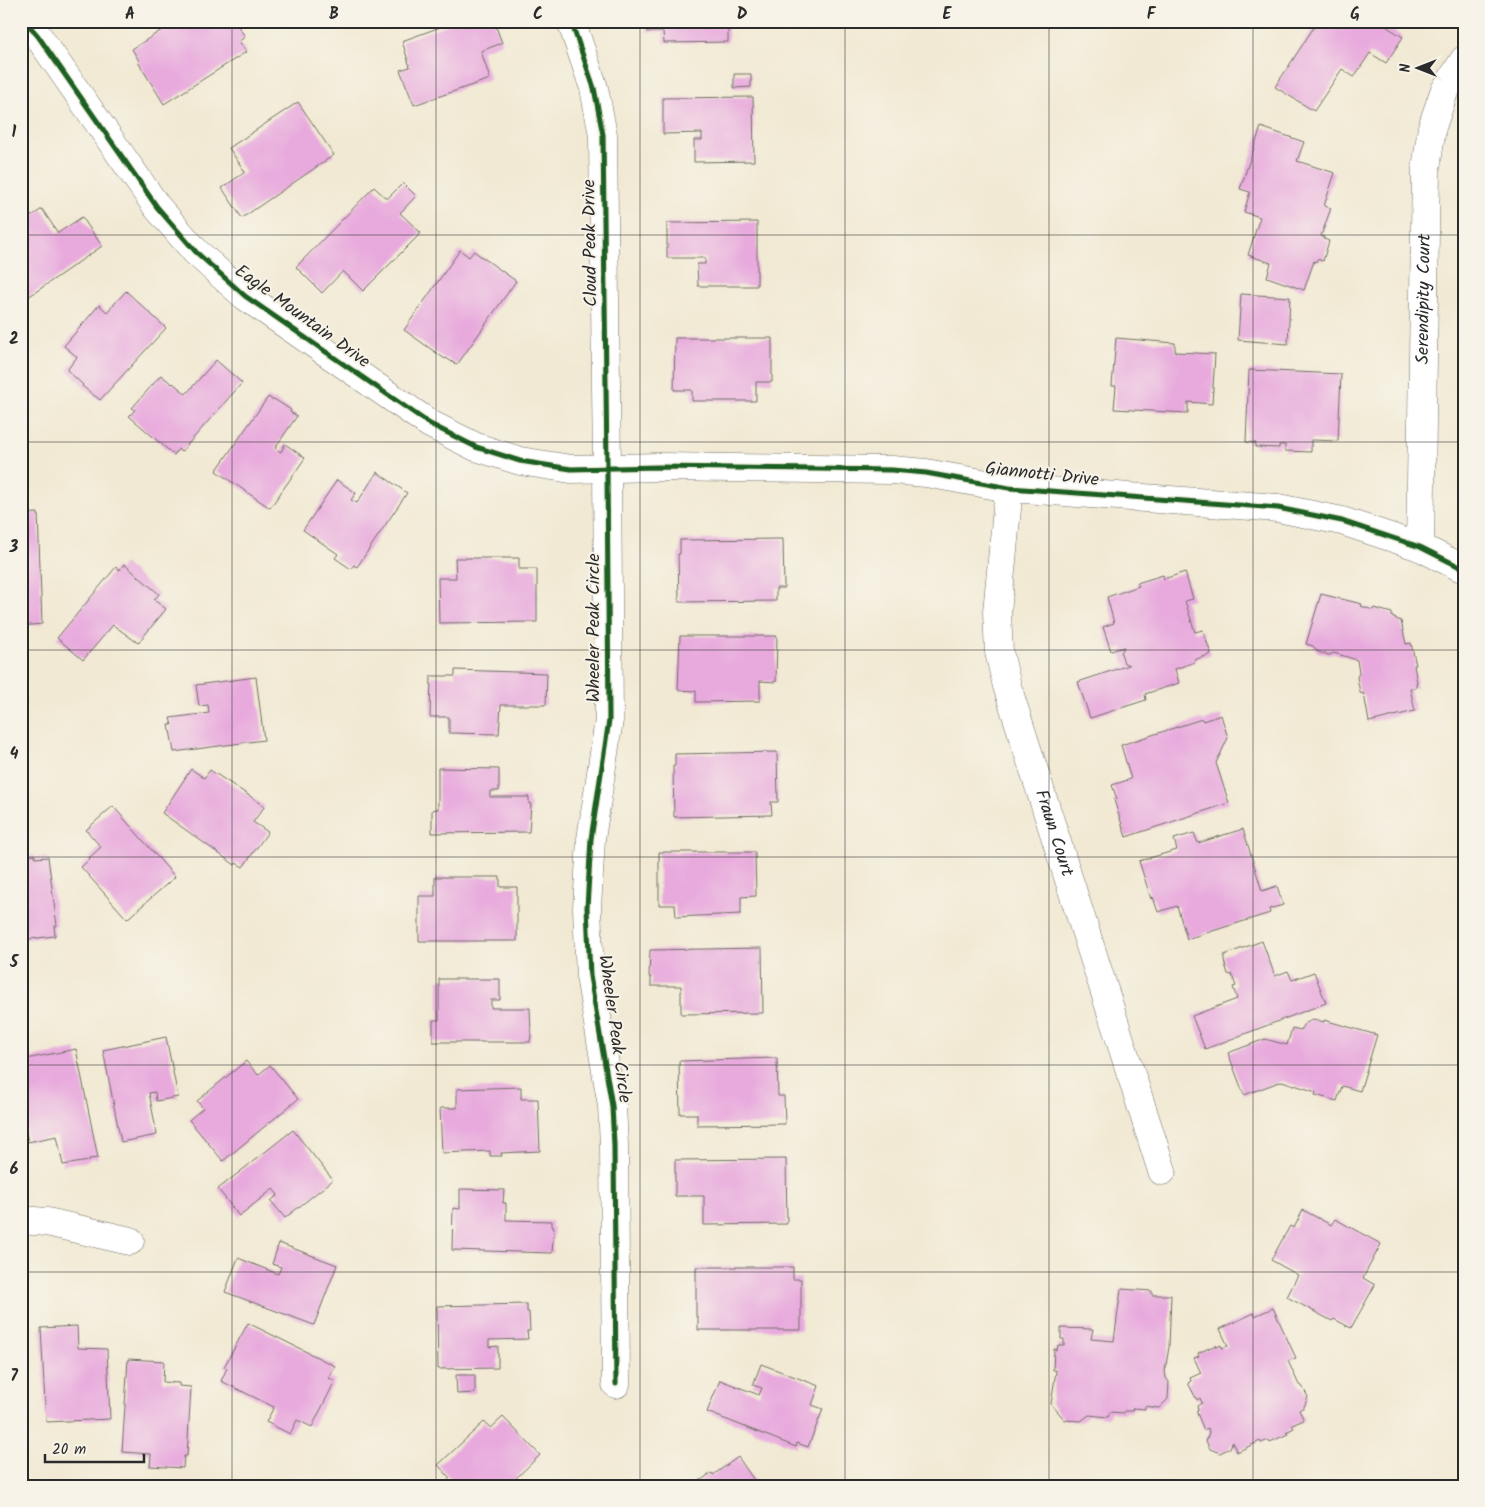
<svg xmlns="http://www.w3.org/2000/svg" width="1485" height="1507" font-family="Kalam,sans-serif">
<rect width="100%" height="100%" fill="#f7f3e8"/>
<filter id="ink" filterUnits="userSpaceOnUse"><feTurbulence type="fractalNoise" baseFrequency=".02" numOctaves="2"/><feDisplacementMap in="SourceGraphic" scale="10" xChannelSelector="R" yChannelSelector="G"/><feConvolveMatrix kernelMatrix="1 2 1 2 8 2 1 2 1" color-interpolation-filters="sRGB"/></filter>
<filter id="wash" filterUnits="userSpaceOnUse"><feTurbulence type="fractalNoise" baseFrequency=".0096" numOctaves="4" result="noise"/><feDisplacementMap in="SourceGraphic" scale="20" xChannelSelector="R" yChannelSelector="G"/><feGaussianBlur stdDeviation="1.12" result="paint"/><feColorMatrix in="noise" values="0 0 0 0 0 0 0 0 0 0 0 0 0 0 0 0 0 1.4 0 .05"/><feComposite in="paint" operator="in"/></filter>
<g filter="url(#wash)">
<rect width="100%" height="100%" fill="#f1e9d3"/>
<g id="blocks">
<g fill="#e8aadd">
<path d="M176 21H235L245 37 239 41 246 52 164 104 138 62 139 61 132 49Z"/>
<path d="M457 21H494L502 43 481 51 490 79 414 105 400 70 410 67 402 41Z"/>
<path d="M647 21H744V25H728V42L664 43 663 32H647Z"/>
<path d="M1318 21H1391L1387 27 1403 37 1386 63 1370 53 1354 77 1342 69 1314 111 1275 87Z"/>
<path d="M734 74H751V87L734 88Z"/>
<path d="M753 97 754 161 694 162V140H702V133L663 134V98Z"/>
<path d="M298 102 334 155 242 218 222 188 245 172 229 148Z"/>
<path d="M1261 127 1304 142 1297 161 1335 173 1324 206 1331 208 1321 236 1324 237V239L1329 241 1323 261 1317 259 1316 262 1314 261 1304 290 1267 277 1271 263 1248 255 1260 217 1244 212 1250 192 1240 189Z"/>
<path d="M403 183 416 196 400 213 421 233 363 291 343 271 322 293 296 267 374 187 387 199Z"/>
<path d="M42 209 58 233 82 217 102 246 21 302V223Z"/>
<path d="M757 222V286H698L697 264H705V258H667V223Z"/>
<path d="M460 250 469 257 474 251 475 252 516 281 457 365 446 358 445 359 404 330Z"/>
<path d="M126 291 166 328 100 400 82 386 83 385 67 370 77 357 64 346 99 305 107 312Z"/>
<path d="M1241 294 1290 297 1288 344 1238 340Z"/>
<path d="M675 338H772V382H756V401H692V390H674Z"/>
<path d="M1116 338 1175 343V352L1215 354 1212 404 1188 402V413L1114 409 1116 386H1112Z"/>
<path d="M216 360 242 383 181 452 178 449 174 455 129 416 135 410 132 408 161 375 172 384 173 383 186 394Z"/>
<path d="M1249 370 1341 374 1338 441 1311 440V452L1285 451V445H1279V448L1255 447 1256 443 1246 442Z"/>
<path d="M268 397 273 400 274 399 291 410 290 412 297 416 275 448 281 452 285 444 305 458 270 508 216 471Z"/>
<path d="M377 472 407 493 357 567 354 565 351 569 335 558 338 554 303 530 337 480 356 493 351 500 357 503Z"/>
<path d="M38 513 42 624 21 626V514Z"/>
<path d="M783 539 784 588H776V601L679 602 678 554H680V540Z"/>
<path d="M455 558H519V569H537V622L439 623 438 578H456Z"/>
<path d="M124 564 159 594 154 600 166 609 138 643 113 625 83 660 57 638 116 567 120 570Z"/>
<path d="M1185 572 1193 599 1185 601 1195 632 1203 630 1211 654 1194 660 1195 662 1175 669 1179 683 1145 694 1146 700 1090 718 1078 682 1129 665 1124 663 1121 653 1124 647 1111 651 1103 627 1114 623 1107 597 1139 586 1137 583 1163 575 1164 579Z"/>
<path d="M1321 594 1362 604 1361 606 1373 610 1374 608 1392 613V617L1401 621 1406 644 1411 643 1416 665H1414L1417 683H1416V688H1410L1415 711 1369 722 1364 694 1360 693 1357 677 1359 673 1357 660 1334 653 1329 655 1318 652 1313 646 1306 644Z"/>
<path d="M680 636H777L776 682 760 681V701L696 702V691L678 690Z"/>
<path d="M455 670 547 673 546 705H501L499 734 449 733V717H430L431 676H455Z"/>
<path d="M256 677 264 740 174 752 169 725H172L170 718 209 713 208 705 199 706 196 685Z"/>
<path d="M1221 715 1228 738 1216 763 1229 803 1126 837 1114 800 1117 799 1112 785 1131 779 1121 745 1202 719 1203 721Z"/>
<path d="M777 752 778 802H771L772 815 674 817 673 766H675V754Z"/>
<path d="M438 768 499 769V791H490V797H529V804H531L529 832 432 833V810L438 809Z"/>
<path d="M191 769 204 778 210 770 265 806 253 822 268 832 243 867 236 863 235 865 162 813Z"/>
<path d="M113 806 175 877 127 919 81 867 90 859 89 858 101 847 86 830Z"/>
<path d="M1243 829 1262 891 1277 886 1283 905 1269 909 1270 913 1187 939 1177 906 1158 912 1153 897 1151 899 1139 861 1177 850 1174 839 1194 833 1198 843Z"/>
<path d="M659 852H755L756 896 741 897V914L676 917 675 905H659Z"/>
<path d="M35 855V858L48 857 57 926H54L55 936 21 940V857Z"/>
<path d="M435 877H500V887H517V941H419V896H435Z"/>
<path d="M1262 941 1275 976 1288 971 1292 980 1314 972 1326 1003 1205 1049 1192 1016 1237 999 1233 987 1236 986 1232 975 1228 974 1224 961V955Z"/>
<path d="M762 948 763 1013 681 1014V986H651V977H649L650 950Z"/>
<path d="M439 979H500V1000H491V1008H530L531 1035 530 1042H433V1020H439Z"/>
<path d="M1313 1019 1324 1022V1020L1377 1035 1360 1091 1342 1086 1337 1101 1315 1095 1316 1092 1282 1081 1244 1095 1228 1053 1265 1039 1287 1045 1292 1028 1301 1030 1303 1025Z"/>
<path d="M166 1037 178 1097 156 1101 155 1092 149 1093 157 1135 121 1142 103 1050Z"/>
<path d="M76 1049 98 1158 89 1159V1161L63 1165 57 1136 28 1142 21 1106V1060Z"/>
<path d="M777 1058 778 1096H784L785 1124 697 1125V1114H680L679 1061Z"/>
<path d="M246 1061 258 1075 270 1065 298 1099 223 1161 189 1120 203 1108 197 1101Z"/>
<path d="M521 1087V1099H538L540 1151 501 1153 502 1156H490V1151L442 1153 440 1108H457V1089Z"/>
<path d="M293 1130 333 1180 285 1218 271 1201 278 1195 273 1189 239 1216 218 1189Z"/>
<path d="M786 1159 787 1224 704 1225V1196H675V1160Z"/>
<path d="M460 1189 504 1190 503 1203H506V1220L552 1221V1227H554L552 1253 452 1250 453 1208 460 1209Z"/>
<path d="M1303 1210 1331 1225 1335 1219 1381 1244 1363 1278 1375 1285 1351 1328 1334 1319 1332 1321 1287 1297 1298 1275 1271 1260 1290 1226 1294 1228Z"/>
<path d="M279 1243 337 1265 314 1325 225 1292 238 1258 278 1274 281 1267 272 1264Z"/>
<path d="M696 1267H793V1279H801V1330H698V1317H696Z"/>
<path d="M1121 1289 1152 1291V1295H1171L1169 1347 1165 1371 1166 1378 1169 1382 1168 1399 1159 1408 1145 1406V1409L1133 1408 1132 1411H1124V1413L1110 1412 1108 1417 1089 1415 1081 1421 1065 1420 1051 1404 1056 1371V1370H1053L1054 1349 1057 1350 1058 1345H1064V1339H1061V1328L1093 1329 1091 1339 1114 1341Z"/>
<path d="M527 1304V1312H529L530 1331H527L528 1339 489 1340V1347L498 1346V1368L438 1369 437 1306Z"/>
<path d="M1273 1308 1296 1358 1288 1361 1299 1385 1302 1386 1308 1397 1304 1407 1299 1410 1304 1420 1292 1425 1294 1428 1286 1432 1288 1434 1270 1442 1269 1440 1261 1443 1260 1441 1237 1452 1232 1442 1230 1448 1220 1453 1210 1449 1206 1441 1209 1432 1208 1428 1204 1430 1196 1411 1198 1410 1197 1406 1202 1403 1200 1398 1197 1400 1188 1383 1191 1381 1190 1378 1201 1373 1194 1358 1199 1356 1198 1353 1216 1345 1217 1347 1221 1345 1222 1348 1228 1346 1220 1329 1254 1313 1255 1316Z"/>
<path d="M248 1323 335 1366 329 1378 335 1381 312 1427 297 1420 290 1434 266 1422 274 1407 221 1381 227 1368 224 1367Z"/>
<path d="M77 1326 78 1348 107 1349 110 1419 46 1422 41 1328Z"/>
<path d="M128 1359 164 1361 163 1382 179 1383V1386L191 1387 187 1456H184L183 1468 150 1466 151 1454 122 1452Z"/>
<path d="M761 1364 819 1386 812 1405 823 1409 808 1447 797 1443 796 1447 707 1412 720 1380 759 1395 762 1388 753 1385Z"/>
<path d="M456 1375H475V1393L457 1394Z"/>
<path d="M503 1417 540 1455 508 1486H442L450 1478 438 1465 484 1422 491 1428Z"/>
<path d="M738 1457 758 1486H696L695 1484 710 1474 712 1473 713 1475Z"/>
</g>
</g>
</g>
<g filter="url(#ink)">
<use href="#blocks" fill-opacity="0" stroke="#706e66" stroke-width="1"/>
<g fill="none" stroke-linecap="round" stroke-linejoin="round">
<g stroke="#706e66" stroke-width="29">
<g id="minor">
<path d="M25 21 38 36 157 207 196 252 245 296 430 424 476 447 520 461 571 469 659 467 892 470 926 473 1009 488 1278 508 1342 521 1420 547 1464 569"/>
<path d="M571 21 594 88 603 135 607 468 609 720 591 839 587 908 590 976 612 1106 614 1145 616 1384"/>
<path id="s1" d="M1009 488 997 612 999 652 1007 686 1162 1171"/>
<path id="s2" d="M1420 547 1426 169 1432 127 1444 92 1464 60"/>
<path d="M21 1220 47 1222 130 1241"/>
</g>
</g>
<use href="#minor" stroke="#fff" stroke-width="28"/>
<g stroke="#f7f3e8" stroke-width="8">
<g id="cycleway">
<path d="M25 21 38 36 157 207 196 252 245 296 430 424 476 447 520 461 571 469 659 467 892 470 926 473 1009 488 1278 508 1342 521 1420 547 1464 569"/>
<path d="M571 21 594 88 603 135 607 468 609 720 591 839 587 908 590 976 612 1106 614 1145 616 1384"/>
</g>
</g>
<use href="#cycleway" stroke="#1b5e20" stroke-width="5"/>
</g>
</g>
<path fill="none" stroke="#2b2b2b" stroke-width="1" stroke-opacity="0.55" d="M232 21V1486M436 21V1486M640 21V1486M845 21V1486M1049 21V1486M1253 21V1486M21 235H1464M21 442H1464M21 650H1464M21 857H1464M21 1065H1464M21 1272H1464"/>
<g text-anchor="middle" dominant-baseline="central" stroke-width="4" stroke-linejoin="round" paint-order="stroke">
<g font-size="18" fill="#2b2b2b" stroke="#f7f3e8">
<text transform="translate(591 243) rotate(-91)">Cloud Peak Drive</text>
<text stroke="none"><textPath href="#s2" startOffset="248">Serendipity Court</textPath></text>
<text transform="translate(302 317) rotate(36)">Eagle Mountain Drive</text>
<text transform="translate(1042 475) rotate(6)">Giannotti Drive</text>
<text transform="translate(594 628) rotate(-90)">Wheeler Peak Circle</text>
<text stroke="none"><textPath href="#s1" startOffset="354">Fraun Court</textPath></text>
<text transform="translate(614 1029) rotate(82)">Wheeler Peak Circle</text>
</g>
</g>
<rect width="1485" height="1507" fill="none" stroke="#f7f3e8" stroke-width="55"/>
<g transform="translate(1418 68) rotate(270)" stroke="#f7f3e8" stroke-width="4" paint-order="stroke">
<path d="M0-4L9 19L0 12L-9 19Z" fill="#2b2b2b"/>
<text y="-8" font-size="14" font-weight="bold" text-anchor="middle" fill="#2b2b2b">N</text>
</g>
<path d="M45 1454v8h99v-8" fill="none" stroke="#2b2b2b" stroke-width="2.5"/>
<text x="52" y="1454" font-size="15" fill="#2b2b2b" stroke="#f7f3e8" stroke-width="4" paint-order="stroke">20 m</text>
<rect x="28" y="28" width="1430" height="1452" fill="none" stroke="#2b2b2b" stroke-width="2"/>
<g font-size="16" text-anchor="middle" font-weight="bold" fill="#2b2b2b">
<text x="130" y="19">A</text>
<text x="334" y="19">B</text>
<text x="538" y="19">C</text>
<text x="742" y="19">D</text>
<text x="947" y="19">E</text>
<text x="1151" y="19">F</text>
<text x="1355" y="19">G</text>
<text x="14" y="137">1</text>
<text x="14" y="344">2</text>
<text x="14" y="552">3</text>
<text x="14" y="759">4</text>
<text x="14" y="967">5</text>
<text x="14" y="1174">6</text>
<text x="14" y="1381">7</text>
</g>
</svg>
